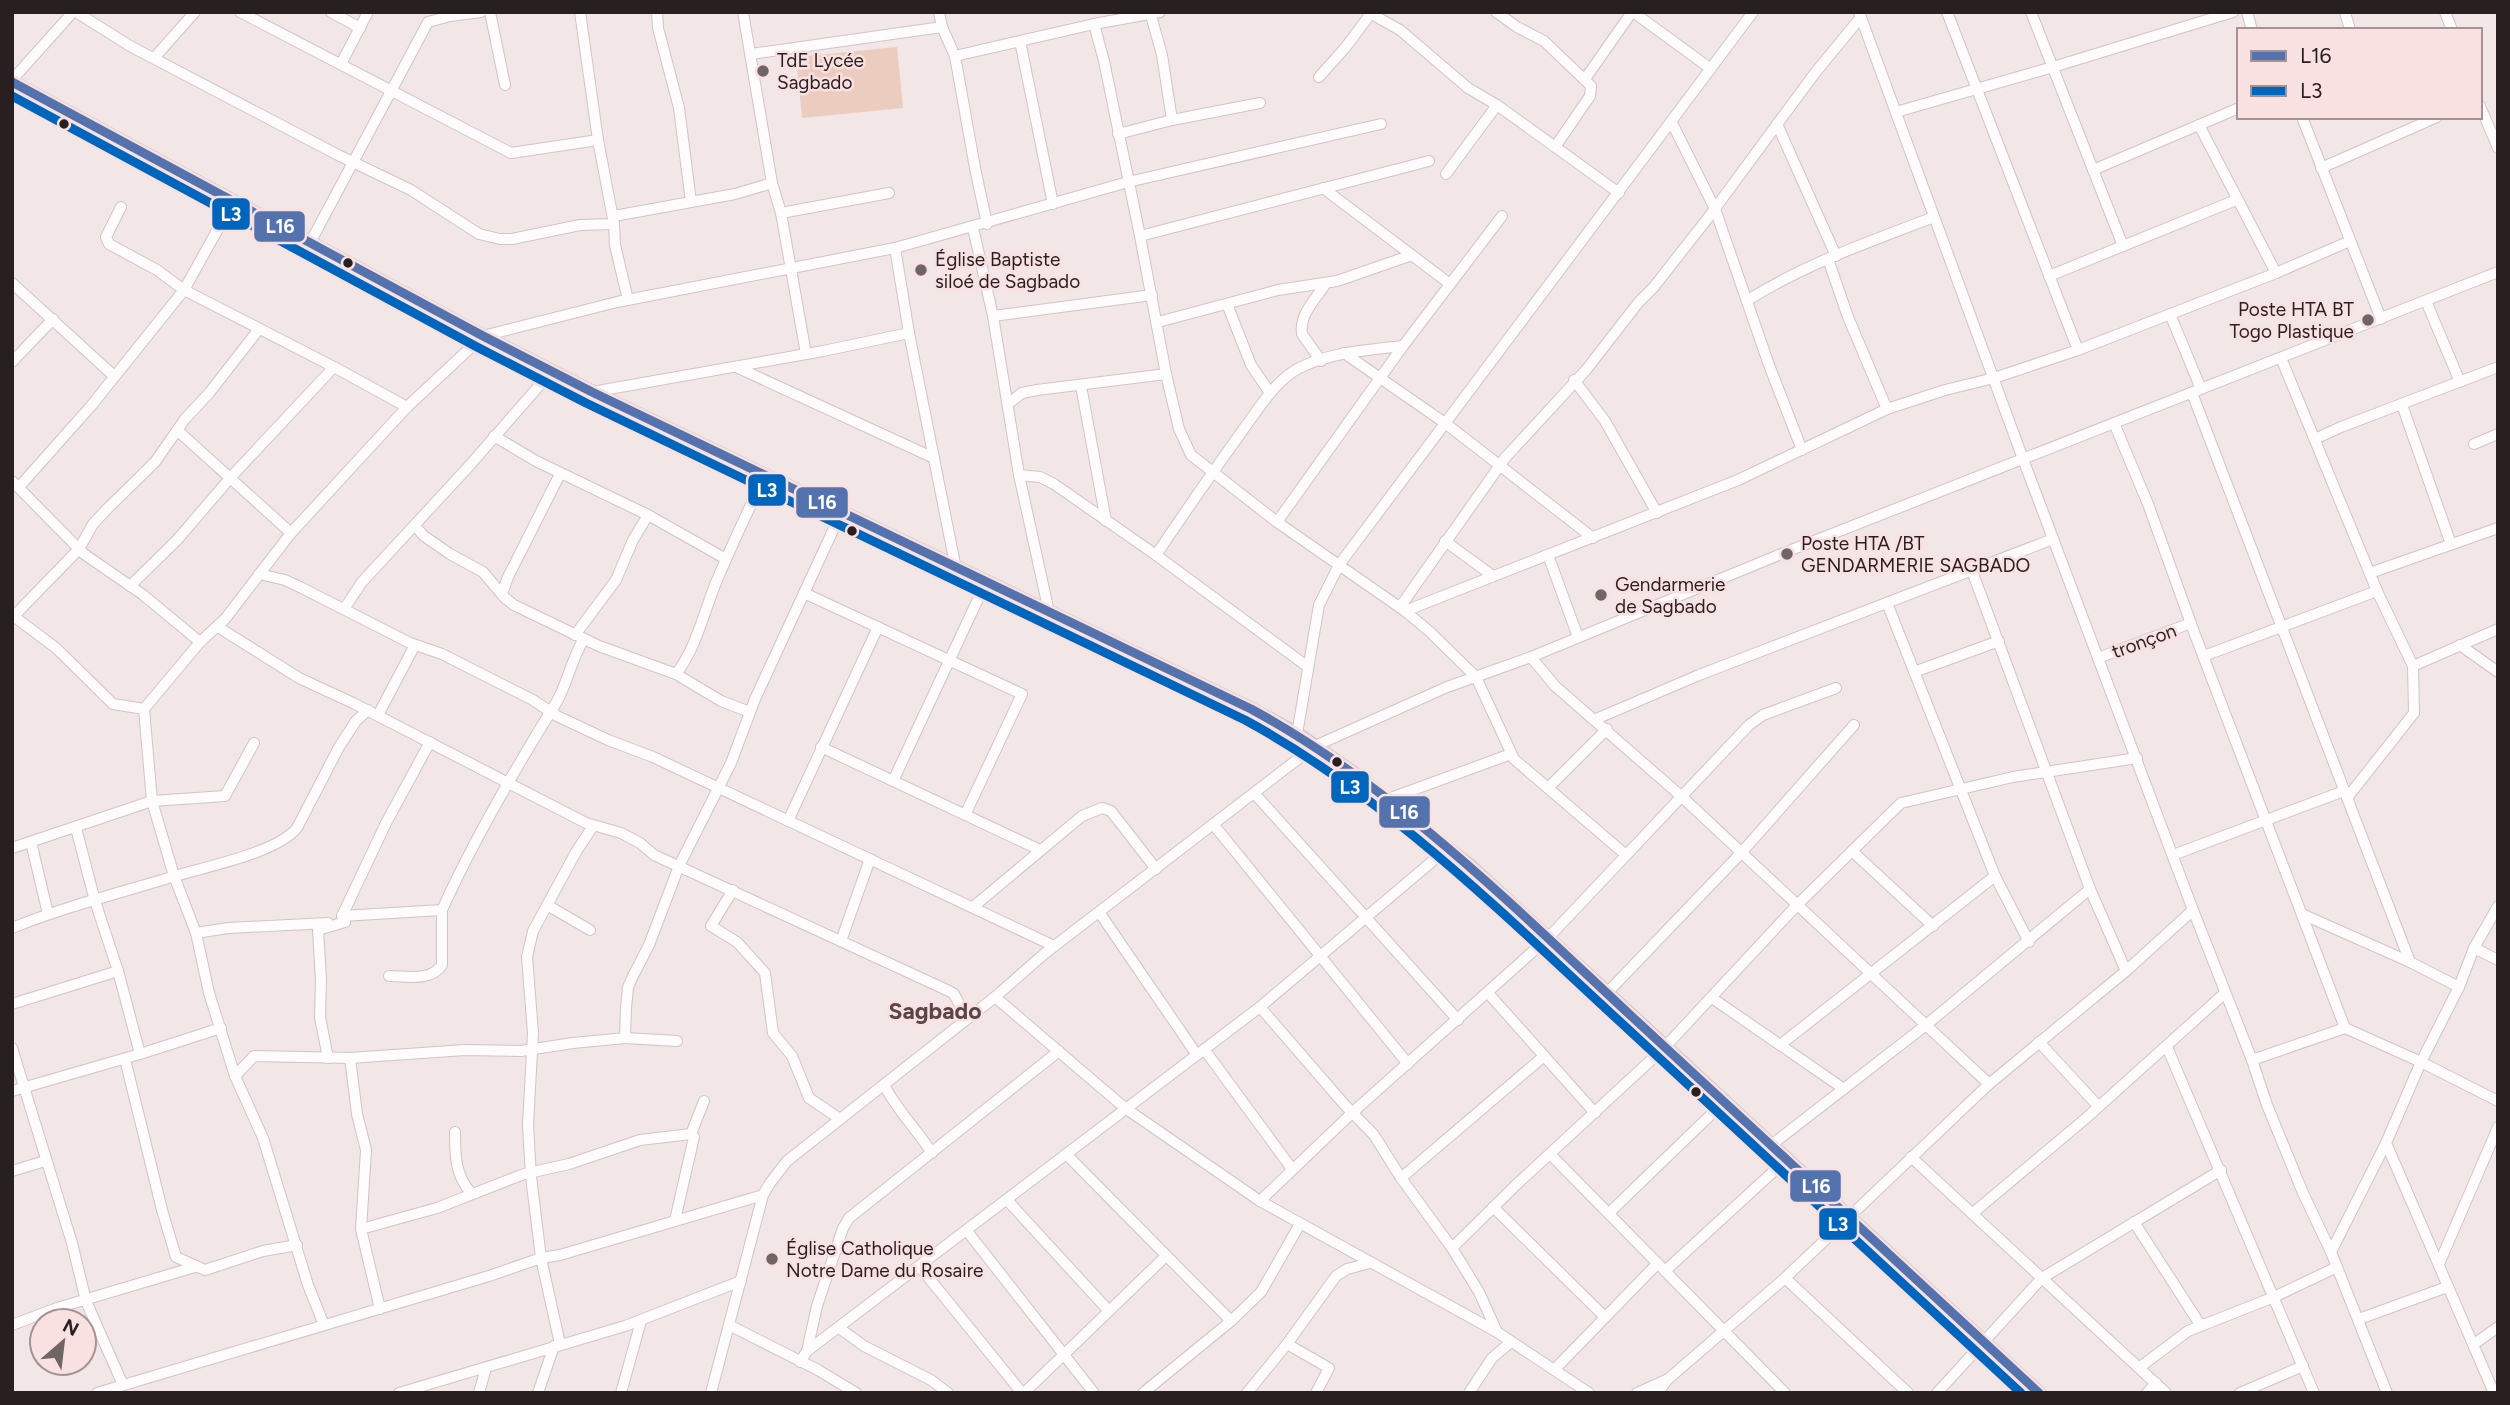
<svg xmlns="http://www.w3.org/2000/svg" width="2510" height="1405" font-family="Figtree,sans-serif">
<rect width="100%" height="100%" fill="#f3e6e6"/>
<path fill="#ecccbe" d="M897 47 903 108 802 118 796 57Z"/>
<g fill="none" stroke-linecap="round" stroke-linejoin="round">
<g stroke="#cfc5c6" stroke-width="12">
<g id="minor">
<path d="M76 12 130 46 338 155 411 190 479 234 500 239H512L580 225 614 224 598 140 580 12"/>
<path d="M240 12 511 153 598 140"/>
<path d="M331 12 360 28"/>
<path d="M490 12 505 85"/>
<path d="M657 12 658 28 679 108 691 202"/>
<path d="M743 12 772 183 781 213 806 354"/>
<path d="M939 12 942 27 955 56 975 168 987 224"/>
<path d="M1150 12 1162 55 1172 120"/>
<path d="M1368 12 1400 30 1468 88 1497 105 1619 193"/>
<path d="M1496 12 1517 27 1544 41 1591 86 1590 96 1555 147"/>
<path d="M1633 12 1711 69"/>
<path d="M1859 12 2023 459 2193 910 2252 1060 2267 1105 2303 1193 2331 1252 2387 1393"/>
<path d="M1947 12 2078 350"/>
<path d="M2031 12 2123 246"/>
<path d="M2247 12 2252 30"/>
<path d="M2345 12 2350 30"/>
<path d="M2445 12 2452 30"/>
<path d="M1094 24 1104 61 1140 236 1166 374 1179 429 1191 455 1277 522 1405 611 1429 631 1476 677 1514 759 1626 855"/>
<path d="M1020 41 1053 204"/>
<path d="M751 54 942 27"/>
<path d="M955 56 1094 24 1160 12"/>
<path d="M154 58 195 12"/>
<path d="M341 64 368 12"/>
<path d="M1319 77 1345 48 1372 12"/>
<path d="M1585 79 1632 12"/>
<path d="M12 80 73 12"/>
<path d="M2480 106 2498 148"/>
<path d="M1896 112 2053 67 2233 12"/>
<path d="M2302 117 2381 319"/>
<path d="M1672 123 1715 209 1769 365 1802 450"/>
<path d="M1777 124 1836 256"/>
<path d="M2199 125 2276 273"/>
<path d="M1118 134 1172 120 1260 103"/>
<path d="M2321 168 2437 117"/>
<path d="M2093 170 2239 108"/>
<path d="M1446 174 1497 105"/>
<path d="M1323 188 1450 284"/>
<path d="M121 207 106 237 109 244 157 270 184 290 334 367 407 407"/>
<path d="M781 213 889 193"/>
<path d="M614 216 735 194 772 183"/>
<path d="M614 224 615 245 628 300"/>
<path d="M973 228 993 316 1019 475 1049 612"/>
<path d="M1140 236 1429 161"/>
<path d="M311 241 428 22 450 16 481 12"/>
<path d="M895 248 909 333 956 569"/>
<path d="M1828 259 1848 317 1887 409"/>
<path d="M2049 276 2236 200"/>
<path d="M12 283 114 376"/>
<path d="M1748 300C1805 264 1871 241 1934 217"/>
<path d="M2426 301 2460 382"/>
<path d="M1227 304 1251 365 1270 393"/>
<path d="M2170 314 2201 389"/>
<path d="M993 316 1152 295"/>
<path d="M1158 322 1278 290 1337 281 1412 255"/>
<path d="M1344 353 1445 423 1593 538"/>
<path d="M2281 358 2377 591 2413 666 2414 713 2347 798"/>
<path d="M1321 361 1302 334C1299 314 1316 299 1326 283"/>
<path d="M12 362 53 319"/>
<path d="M736 367 934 458"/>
<path d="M1574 380 1605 421 1657 513"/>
<path d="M1081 386 1106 521"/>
<path d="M592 392 823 351 909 333"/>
<path d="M2192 393 2410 962"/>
<path d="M1008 404 1022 393 1037 390 1166 374"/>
<path d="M2402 405 2451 544"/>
<path d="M2114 423 2148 504 2194 632 2345 1028"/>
<path d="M177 430 291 533"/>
<path d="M494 436 536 461 648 515 726 559"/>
<path d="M2315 439 2341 427 2498 367"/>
<path d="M2474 444 2498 434"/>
<path d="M1019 475 1040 477 1054 484 1156 555 1308 667"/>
<path d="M12 481 84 554 142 594 200 642"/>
<path d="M19 487 91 406 184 290 234 200"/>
<path d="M1277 522 1403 346 1502 216"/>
<path d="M415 526 424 536 450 554 483 572 505 598 514 605 599 646 676 674 721 701 750 712"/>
<path d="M1445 541 1493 576"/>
<path d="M1156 555C1185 512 1215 469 1245 427 1260 407 1276 380 1299 368 1331 352 1368 350 1403 346"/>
<path d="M1548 555 1578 637"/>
<path d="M1972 571 2090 889 2126 971"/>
<path d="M2370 573 2498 528"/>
<path d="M259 574 285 580 302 588 410 643 442 654 533 700 557 716 608 740 653 757 1054 946"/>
<path d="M130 586 177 540 231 477 334 367"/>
<path d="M804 593 1022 694 965 815"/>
<path d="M502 594 508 577 560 474"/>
<path d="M1887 603 1995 876 2029 942"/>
<path d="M1400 607 1505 458 1586 370 1638 303 1653 288 1708 218 1815 73 1861 17"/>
<path d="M344 609 362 582 470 465 552 371"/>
<path d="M1405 611 1738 480 1887 409 1945 390 1994 378 2078 350 2276 273 2350 241"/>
<path d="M12 615 56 648 113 704 144 709"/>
<path d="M12 618 79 549 93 524 107 509 155 462 185 419 210 392 259 329"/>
<path d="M218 627 299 678 353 703 586 823 621 833 640 843 654 855 949 991 954 994 967 1019"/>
<path d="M575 635 616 580 633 540 648 515"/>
<path d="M2460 645 2498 672"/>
<path d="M2204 656 2377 591"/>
<path d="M1531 657 1555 686 1681 796 1989 1084"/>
<path d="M2098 658 2191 623"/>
<path d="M2413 666 2498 629"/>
<path d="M1914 672 1999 641"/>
<path d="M676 674C697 647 704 611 717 580 732 545 748 510 765 476"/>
<path d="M378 715 415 645"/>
<path d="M1596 719 1699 675 2053 539"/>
<path d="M1297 734 1319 605 1339 565 1753 12"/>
<path d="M821 747 1040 850"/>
<path d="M893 781 986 582"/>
<path d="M1548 788 1607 729"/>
<path d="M1254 793 1458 1020"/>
<path d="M1388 799 1511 754"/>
<path d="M788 821 878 627"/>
<path d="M1213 824 1408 1064"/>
<path d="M76 828 95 901 118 971 140 1054"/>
<path d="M31 842 48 914"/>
<path d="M12 848 152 801 225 796 254 743"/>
<path d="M1852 851 1933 926"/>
<path d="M2173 855 2344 791"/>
<path d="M733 890 711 926 737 942 765 973 773 1033 792 1056 809 1098 840 1119"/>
<path d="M547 905 590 930"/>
<path d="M973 907 1082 816 1102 808 1111 811 1156 869"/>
<path d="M1099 912 1197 1055"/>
<path d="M2304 915 2410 962 2459 987"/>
<path d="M342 916 386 823 430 742"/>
<path d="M345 922 342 916 442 910C474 839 515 769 556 703 568 683 571 659 584 639"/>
<path d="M12 928C64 907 119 893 172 877 204 867 277 853 297 828L339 747 356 721 368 710"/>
<path d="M196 933 228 928 328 923"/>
<path d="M841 941 870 859"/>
<path d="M2474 948 2498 960"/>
<path d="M389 976C408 976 430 982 442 965V910"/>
<path d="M1488 993 1595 1113"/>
<path d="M1606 994 1742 852 1854 725"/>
<path d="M995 997 1125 1108 1260 1201 1497 1332 1589 1393"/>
<path d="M1712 998 1844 1089"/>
<path d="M12 1004 118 971"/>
<path d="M1260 1007 1343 1103 1374 1135 1401 1178 1452 1248 1479 1292 1497 1332"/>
<path d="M625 1038 677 1041"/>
<path d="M2039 1042 2098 1106"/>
<path d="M1780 1045 1995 876"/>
<path d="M2167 1047 2314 1393"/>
<path d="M12 1048 72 1243 86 1301 123 1385"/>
<path d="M1204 1049 1292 1169"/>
<path d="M328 1058 320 1017 321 980 318 930 345 922"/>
<path d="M350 1058 357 1114 366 1150 361 1229 380 1309"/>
<path d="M125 1059 162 1210 176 1257 205 1270 263 1251 297 1245"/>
<path d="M2252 1060 2345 1028 2421 1062 2498 1101"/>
<path d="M235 1076 254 1056 350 1058 465 1050 521 1051 573 1043 625 1038 626 1008 628 987 633 976 649 945 679 866 731 763 755 699 841 513"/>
<path d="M884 1085C897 1110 917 1130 932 1153"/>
<path d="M12 1091 140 1054 221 1028"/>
<path d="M455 1132C455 1155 455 1175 471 1193"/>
<path d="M2386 1143 2494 1393"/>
<path d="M1770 1146 1926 1025 2090 889"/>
<path d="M1066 1154 1231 1321"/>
<path d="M1550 1154 1785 1393"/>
<path d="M1911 1157 2166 1393"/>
<path d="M12 1171 45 1161"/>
<path d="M1401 1178 1543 1057"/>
<path d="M1007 1200 1108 1310"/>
<path d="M1260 1201 1353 1112 1548 938 1749 725 1763 715 1836 688"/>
<path d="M1493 1207 1605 1317"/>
<path d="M1610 1212 1724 1102"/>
<path d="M1973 1213 2085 1119 2225 993"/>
<path d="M675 1220 694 1137 691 1134 704 1101"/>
<path d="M2134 1222 2201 1326"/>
<path d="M361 1229 437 1208 524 1174 569 1164 640 1140 691 1134"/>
<path d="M967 1231 1094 1393"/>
<path d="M1452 1248 1516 1185 1664 1048 1798 904 1901 803 2013 777 2137 758"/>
<path d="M2331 1252 2386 1143 2421 1062 2459 987 2474 948 2498 906"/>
<path d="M2439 1264 2498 1127"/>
<path d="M920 1267 1022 1393"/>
<path d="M1665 1271 1786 1160"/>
<path d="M1785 1278 1908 1393"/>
<path d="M2359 1319 2447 1287"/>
<path d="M12 1325 57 1308 195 1267"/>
<path d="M324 1325 308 1285 263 1138 235 1076 209 993 196 933 174 876 152 801 144 709 200 642 225 619 291 533 407 407 483 336 617 302 895 248 1128 182 1381 124"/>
<path d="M729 1325 818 1370 856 1393"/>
<path d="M839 1328 864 1346 931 1380 948 1393"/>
<path d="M560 1344 541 1258 531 1177 528 1125 533 1033 527 957 533 931 576 852 593 826"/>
<path d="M1287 1344 1329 1368 1316 1393"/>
<path d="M2474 1344 2498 1327"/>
<path d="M807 1351 1260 1007 1448 848"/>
<path d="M800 1362 807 1351 817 1306 843 1228 849 1218 1059 1051"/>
<path d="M2140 1367 2188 1331 2274 1297 2337 1267"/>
<path d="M1554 1370 1657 1264"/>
<path d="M97 1393 489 1276 541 1258 560 1255 763 1195"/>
<path d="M399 1393 625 1326 741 1281"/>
<path d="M479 1393 486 1368"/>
<path d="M538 1393 554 1346"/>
<path d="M621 1393 641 1321"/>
<path d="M711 1393 763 1195 770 1183 787 1161 995 997 1044 954 1315 746 1447 687 1531 657 1781 554 2498 272"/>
<path d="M1024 1393 1166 1256"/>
<path d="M1143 1393 1231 1321 1261 1292 1300 1224"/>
<path d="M1247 1393 1287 1344 1336 1276 1347 1269 1370 1263"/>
<path d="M1469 1393 1492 1358 1511 1342"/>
<path d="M1637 1393 1666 1380"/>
<path d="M1658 1393 1667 1380 1785 1278 1989 1084 2126 971 2193 910"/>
<path d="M1937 1393 2042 1278 2221 1170"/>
<path d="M2147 1393 2156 1383"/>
<path d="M2240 1393 2303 1366"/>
</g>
</g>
<g stroke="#ccc5c5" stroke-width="15">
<path id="major" d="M12 82 483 336 592 392 1251 709 1297 734 1353 773 1470 866 2039 1393"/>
</g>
<use href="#minor" stroke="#fdfbfb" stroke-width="10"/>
<use href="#major" stroke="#eee3e1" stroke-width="12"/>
<g stroke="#f9e0e1" stroke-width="14">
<path id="bus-1" d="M12 82 483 336 592 392 1251 709C1393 786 1510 903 1628 1013 1765 1139 1902 1266 2039 1393"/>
</g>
<g stroke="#f9e0e1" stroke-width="14">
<path id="bus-2" d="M12 96 477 347 586 403 1245 720C1385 796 1500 911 1616 1018 1751 1143 1886 1268 2021 1393"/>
</g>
<use href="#bus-1" stroke="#5472ae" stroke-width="9"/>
<use href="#bus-2" stroke="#0065bd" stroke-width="9"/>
</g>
<g fill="#6f6565" stroke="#f9e0e1" stroke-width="2.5">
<circle cx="763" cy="71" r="7"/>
<circle cx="921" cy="270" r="7"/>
<circle cx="2368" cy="320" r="7"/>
<circle cx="1787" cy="554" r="7"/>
<circle cx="1601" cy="595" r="7"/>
<circle cx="772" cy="1259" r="7"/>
</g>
<g fill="#281f20" stroke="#f9e0e1" stroke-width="2.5">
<circle cx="64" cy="124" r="6"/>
<circle cx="348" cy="263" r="6"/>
<circle cx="852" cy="531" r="6"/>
<circle cx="1337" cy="762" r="6"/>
<circle cx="1696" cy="1092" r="6"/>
</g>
<g text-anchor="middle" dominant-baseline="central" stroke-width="5" stroke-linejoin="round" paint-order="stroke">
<g font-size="19" fill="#281f20" stroke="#f9e0e1" text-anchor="start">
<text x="777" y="60">TdE Lycée<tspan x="777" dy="22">Sagbado</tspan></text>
<text x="935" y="259">Église Baptiste<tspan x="935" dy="22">siloé de Sagbado</tspan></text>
<text x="2354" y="309" text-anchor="end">Poste HTA BT<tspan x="2354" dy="22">Togo Plastique</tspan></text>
<text x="1801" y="543">Poste HTA /BT<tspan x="1801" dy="22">GENDARMERIE SAGBADO</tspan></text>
<text x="1615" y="584">Gendarmerie<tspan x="1615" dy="22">de Sagbado</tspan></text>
<text x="786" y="1248">Église Catholique<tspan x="786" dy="22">Notre Dame du Rosaire</tspan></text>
</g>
<g font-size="19" fill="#281f20" stroke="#f9e0e1">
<text transform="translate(2144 641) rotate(-20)">tronçon</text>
</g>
<g font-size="23" font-weight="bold" fill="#594446" stroke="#f9e0e1">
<text x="935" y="1011">Sagbado</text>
</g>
</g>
<g stroke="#f9e0e1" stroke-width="2.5">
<rect x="211" y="197" width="40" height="34" rx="7" fill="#0065bd"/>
<rect x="253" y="210" width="53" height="33" rx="7" fill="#5472ae"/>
<rect x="747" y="473" width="40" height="34" rx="7" fill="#0065bd"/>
<rect x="795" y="486" width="54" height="33" rx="7" fill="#5472ae"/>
<rect x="1330" y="770" width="40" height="34" rx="7" fill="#0065bd"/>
<rect x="1378" y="795" width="53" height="34" rx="7" fill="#5472ae"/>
<rect x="1789" y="1169" width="53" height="34" rx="7" fill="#5472ae"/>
<rect x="1818" y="1207" width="40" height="34" rx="7" fill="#0065bd"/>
</g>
<g font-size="19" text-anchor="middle" font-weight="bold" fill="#fff">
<text x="231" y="221">L3</text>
<text x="280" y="233">L16</text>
<text x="767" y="497">L3</text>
<text x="822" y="509">L16</text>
<text x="1350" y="794">L3</text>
<text x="1404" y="819">L16</text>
<text x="1816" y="1193">L16</text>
<text x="1838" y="1231">L3</text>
</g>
<rect width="2510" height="1405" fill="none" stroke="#281f20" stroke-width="28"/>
<rect x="2237" y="28" width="245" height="91" fill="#f9e0e1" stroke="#a59394" stroke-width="2"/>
<rect x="2251" y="51" width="35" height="10" fill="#5472ae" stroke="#a59394" stroke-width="2"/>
<text x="2300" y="63" font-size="21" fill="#281f20">L16</text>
<rect x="2251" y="86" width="35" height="10" fill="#0065bd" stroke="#a59394" stroke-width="2"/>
<text x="2300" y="98" font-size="21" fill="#281f20">L3</text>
<g transform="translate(63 1342) rotate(28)"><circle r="33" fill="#f9e0e1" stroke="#a59394" stroke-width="2"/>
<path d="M0-5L12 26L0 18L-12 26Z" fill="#6f6565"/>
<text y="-10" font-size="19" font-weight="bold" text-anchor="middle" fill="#281f20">N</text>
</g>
</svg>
